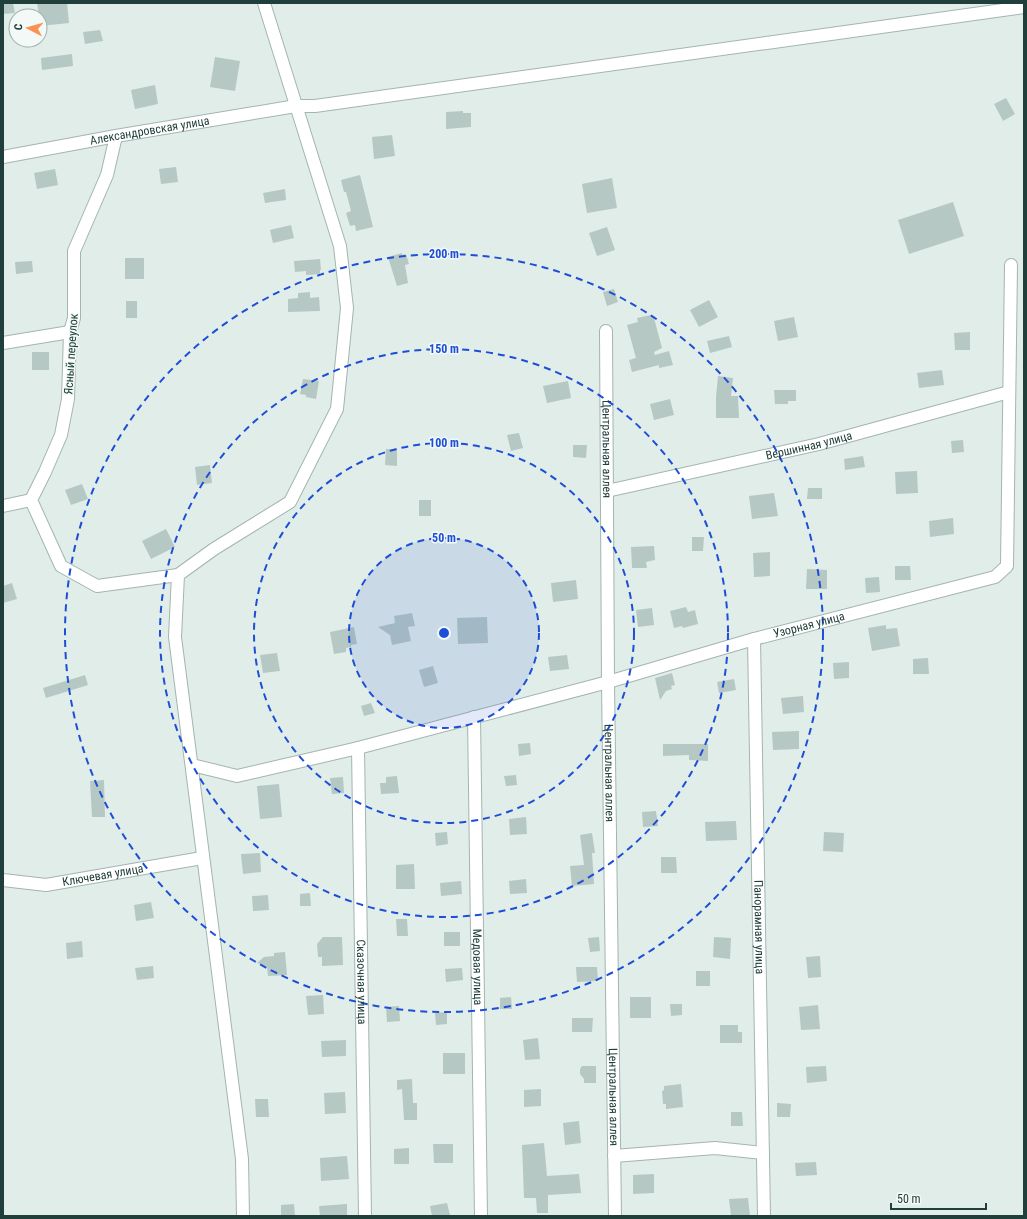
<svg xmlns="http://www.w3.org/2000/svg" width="1027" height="1219" font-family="'Roboto Condensed',sans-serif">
<rect width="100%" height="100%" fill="#e1ede9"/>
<g fill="#b6c8c3">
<path d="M3 3H13L15 13 3 14Z"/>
<path d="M37 3H67L69 23 40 26V16H39Z"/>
<path d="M100 30 103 41 85 44 83 32Z"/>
<path d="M72 54 73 66 42 70 41 58Z"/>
<path d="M215 57 240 61 235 91 210 87Z"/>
<path d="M155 85 158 104 135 109 131 90Z"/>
<path d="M1006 98 1015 114 1003 121 994 104Z"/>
<path d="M463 111V113H471V127L446 129V112Z"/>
<path d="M392 135 395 156 374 159 372 137Z"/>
<path d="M176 167 178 182 161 184 159 169Z"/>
<path d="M55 169 58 185 37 189 34 173Z"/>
<path d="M360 175 373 227 356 231 355 225 350 226 346 213 351 211 346 192H344L341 180Z"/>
<path d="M612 178 617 208 587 213 582 184Z"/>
<path d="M285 189 286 200 265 203 263 193Z"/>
<path d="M953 202 964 236 909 254 898 220Z"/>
<path d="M291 225 294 238 273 243 270 230Z"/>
<path d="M607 227 615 250 597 256 589 233Z"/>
<path d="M402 253V255L406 254 409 264 405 265 408 283 397 286 388 257Z"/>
<rect x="125" y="258" width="19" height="21"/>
<path d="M320 259 321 270H320V274L306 275V271L295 272 294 261Z"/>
<path d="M32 261 33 272 16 274 15 262Z"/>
<path d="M614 289 618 302 607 306 603 292Z"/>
<path d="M310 292V298L319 297 320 311 288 312V299L298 298V293Z"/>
<path d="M709 300 718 317 699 327 690 310Z"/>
<rect x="126" y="301" width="11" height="17"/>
<path d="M651 315 652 318H654L662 348 654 352 655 355 669 351 673 365 659 368V365L632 372 629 360 636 358 627 325 638 322 637 318Z"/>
<path d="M794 317 798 337 778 341 774 321Z"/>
<path d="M970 332V350H955L954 333Z"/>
<path d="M729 336 732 347 710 353 707 341Z"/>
<rect x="32" y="352" width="17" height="18"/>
<path d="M942 370 944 385 919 388 917 373Z"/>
<path d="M718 376 733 378 731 396H738L739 418H716V397Z"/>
<path d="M303 379 319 381 316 399 306 397V395L300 394Z"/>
<path d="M568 381 571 398 547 403 543 386Z"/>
<path d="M774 390H796V401H788V404H775Z"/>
<path d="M670 399 674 415 654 420 650 404Z"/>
<path d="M519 433 523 448 511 451 507 435Z"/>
<path d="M963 440 964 452 952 453 951 441Z"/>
<path d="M573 445H587L586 458 573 457Z"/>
<path d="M386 449H397V466L385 465Z"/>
<path d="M863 456 865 467 845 470 844 459Z"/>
<path d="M210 465 212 483 197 485 195 467Z"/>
<path d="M917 471 918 493 896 494 895 472Z"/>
<path d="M82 484 88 499 71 505 65 490Z"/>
<path d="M808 488H822V499H807Z"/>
<path d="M774 493 778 516 752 519 749 496Z"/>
<rect x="419" y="500" width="12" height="16"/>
<path d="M953 518 954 534 930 537 929 521Z"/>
<path d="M166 529 175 547 151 559 142 541Z"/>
<path d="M692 537H704L703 551H692Z"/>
<path d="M654 546 655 560 646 562 647 568H632L631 547Z"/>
<path d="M770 552V576L754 577 753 553Z"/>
<path d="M895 566H910L911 580H895Z"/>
<path d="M807 569 827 570V589H806Z"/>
<path d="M879 577 880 592 866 593 865 578Z"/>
<path d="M576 580 578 599 553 602 551 583Z"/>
<path d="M12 583 17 599 3 603V586Z"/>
<path d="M686 607 688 612 695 610 698 624 683 628 682 626 674 628 670 611Z"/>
<path d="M652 608 654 625 638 627 636 610Z"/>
<path d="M412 613 415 626 408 627 411 641 392 645 390 635 378 627 395 623 394 616Z"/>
<path d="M487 617 488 643 458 644 457 618Z"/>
<path d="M886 625V629L897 628 900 646 872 651 868 628Z"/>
<path d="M354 627 357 644 351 645V647L346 648V652L334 654 330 632Z"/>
<path d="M277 653 280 671 263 673 260 655Z"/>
<path d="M567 655 569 669 550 671 548 657Z"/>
<path d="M928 658 929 674H913V659Z"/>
<path d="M849 662V678L834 679 833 663Z"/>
<path d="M433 666 438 683 424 687 419 670Z"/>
<path d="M672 673 675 685 671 686 672 689 666 691 660 700 655 678Z"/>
<path d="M85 675 88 685 46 698 43 688Z"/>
<path d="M734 679 736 690 719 693 717 682Z"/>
<path d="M803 696 804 712 783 714 781 698Z"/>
<path d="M371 703 375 713 364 716 361 706Z"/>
<path d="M799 731V749L773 750 772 732Z"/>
<path d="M530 743 531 754 519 756 518 744Z"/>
<path d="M663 744H708V761L689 760V755L663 756Z"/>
<path d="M516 775 517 785 506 786 504 776Z"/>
<path d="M397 776 399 793 381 794 380 783H386V777Z"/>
<path d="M343 777 344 793 332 794 330 778Z"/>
<path d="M104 780 105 817H92L90 781Z"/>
<path d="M279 784 282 817 260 819 257 786Z"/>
<path d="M656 811 658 826 643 827 642 812Z"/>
<path d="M526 817 527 834 510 835 509 819Z"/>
<path d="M736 821 737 840 706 841 705 822Z"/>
<path d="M447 832 448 844 436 846 435 833Z"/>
<path d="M824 832 844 833 843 852 823 851Z"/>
<path d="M592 833 595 853H592L594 884 572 886 570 866 584 865 580 835Z"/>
<path d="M260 853 261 872 243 874 241 854Z"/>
<path d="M661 857H676L677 873H661Z"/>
<path d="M414 864 415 889H396V865Z"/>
<path d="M526 879 527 893 510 894 509 881Z"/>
<path d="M461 881 462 894 441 896 440 883Z"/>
<path d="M310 893 311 906H300V894Z"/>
<path d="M268 895 269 910 253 911 252 896Z"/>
<path d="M151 902 154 918 136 921 134 905Z"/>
<path d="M396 919H407L408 936H397Z"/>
<rect x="444" y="932" width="16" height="14"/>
<path d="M323 937H342L343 965 322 966V957H318L317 944Z"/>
<path d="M599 937 600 951 590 952 588 938Z"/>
<path d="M714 937 731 938 730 959 713 957Z"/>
<path d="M82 941 83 957 67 959 66 943Z"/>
<path d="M285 952 287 975 268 976 267 967 257 963 264 957 274 956V953Z"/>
<path d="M820 956 821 977 808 978 806 957Z"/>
<path d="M153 966 154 978 137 980 135 968Z"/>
<path d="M576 967H597L598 981 577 982Z"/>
<path d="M462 968 463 980 446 982 445 969Z"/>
<rect x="696" y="971" width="14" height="15"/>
<path d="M323 995 324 1014 308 1015 306 996Z"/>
<path d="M511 997 512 1009H500V998Z"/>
<rect x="630" y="997" width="21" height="21"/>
<path d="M670 1004H682V1015L671 1016Z"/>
<path d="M818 1005 820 1029 801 1030 799 1007Z"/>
<path d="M399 1006 400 1021 387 1022 386 1007Z"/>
<path d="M447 1012V1024L436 1025 435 1013Z"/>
<path d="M572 1018H593L592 1032H572Z"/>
<path d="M720 1025H738V1032H742V1043H720Z"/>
<path d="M538 1038 540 1059 525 1060 523 1040Z"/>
<path d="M346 1040V1056L322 1057 321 1041Z"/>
<rect x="443" y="1053" width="22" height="21"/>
<path d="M582 1066H596V1083H584V1079L580 1074V1069Z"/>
<path d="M826 1066 827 1081 807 1083 806 1067Z"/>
<path d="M412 1079 413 1103H417V1120H404L402 1089 397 1090V1080Z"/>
<path d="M681 1084 683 1107 666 1109V1104H663L662 1091 664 1090V1086Z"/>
<path d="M541 1089V1106L524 1107V1090Z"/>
<path d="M345 1092 346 1113 325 1114 324 1093Z"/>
<path d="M255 1099H268L269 1117H256Z"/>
<path d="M777 1103 791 1104 790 1117H777Z"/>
<path d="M731 1112H742L743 1126H731Z"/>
<path d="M579 1121 581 1143 565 1145 563 1123Z"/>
<path d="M544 1143 547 1176 579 1174 581 1193 548 1195V1213H537L536 1198H524L522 1145Z"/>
<path d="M433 1144H453V1163H434Z"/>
<path d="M409 1148V1164H394V1149Z"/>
<path d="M347 1156 349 1179 321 1181 320 1158Z"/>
<path d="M816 1162 817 1175 796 1176 795 1163Z"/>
<path d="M654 1174V1193L633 1194V1175Z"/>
<path d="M748 1198 750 1216H731L729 1199Z"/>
<path d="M447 1203 450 1215 432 1216 430 1206Z"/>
<path d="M294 1204 295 1216H281V1205Z"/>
<path d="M347 1204V1216H320L319 1206Z"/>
</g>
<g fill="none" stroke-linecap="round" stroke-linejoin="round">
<g stroke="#a3b5b1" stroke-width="14">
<g id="minor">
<path d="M116 136 107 175 74 251V318L70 332 68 399 61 435 45 472 31 500 61 566 97 586 178 575"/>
<path id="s1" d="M3 157 116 136 296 106H315L1024 7"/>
<path id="s2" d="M606 331 608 682 615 1216"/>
<path d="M3 343 70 332"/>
<path id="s3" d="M607 491 819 444 1009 392"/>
<path d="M3 506 31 500"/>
<path id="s4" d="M754 639 764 1216"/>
<path id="s5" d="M474 717 481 1216"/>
<path id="s6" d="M358 748 365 1216"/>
<path id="s7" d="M192 765 237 776 358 748 608 682 754 639 995 577 1007 566 1011 265"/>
<path id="s8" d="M3 880 46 885 202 858"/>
<path d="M614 1156 715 1148 763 1153"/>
<path d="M243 1216 242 1159 175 637 178 575 214 549 290 502 337 409 347 308 340 246 264 3"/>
</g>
</g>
<use href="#minor" stroke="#fff" stroke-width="12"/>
</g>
<circle cx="444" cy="633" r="95" fill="#1d4ed8" fill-opacity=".12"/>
<g fill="none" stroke="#1d4ed8" stroke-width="2" stroke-dasharray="7 5">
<circle cx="444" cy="633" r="95"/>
<circle cx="444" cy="633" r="190"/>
<circle cx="444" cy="633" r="284"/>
<circle cx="444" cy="633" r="379"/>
</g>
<g text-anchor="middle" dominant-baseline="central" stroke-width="3" stroke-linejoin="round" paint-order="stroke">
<g font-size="12" fill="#203f3a" stroke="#f2f9f6">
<text stroke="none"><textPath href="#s1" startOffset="149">Александровская улица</textPath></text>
<text transform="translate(71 354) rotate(-86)">Ясный переулок</text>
<text stroke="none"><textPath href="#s3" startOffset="207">Вершинная улица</textPath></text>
<text stroke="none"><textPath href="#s2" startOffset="118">Центральная аллея</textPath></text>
<text stroke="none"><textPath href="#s7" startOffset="638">Узорная улица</textPath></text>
<text stroke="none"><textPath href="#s2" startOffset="442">Центральная аллея</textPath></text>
<text stroke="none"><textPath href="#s8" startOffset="101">Ключевая улица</textPath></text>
<text stroke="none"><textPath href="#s4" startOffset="288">Панорамная улица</textPath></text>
<text stroke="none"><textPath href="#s5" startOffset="250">Медовая улица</textPath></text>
<text stroke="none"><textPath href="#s6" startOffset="234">Сказочная улица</textPath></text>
<text stroke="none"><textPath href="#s2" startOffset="766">Центральная аллея</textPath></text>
</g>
</g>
<circle cx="444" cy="633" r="6" fill="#1d4ed8" stroke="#f2f9f6" stroke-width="2"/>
<g font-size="12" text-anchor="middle" font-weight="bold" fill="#1d4ed8" stroke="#f2f9f6" stroke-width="3" stroke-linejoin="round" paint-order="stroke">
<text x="444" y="258">200 m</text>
<text x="444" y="353">150 m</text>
<text x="444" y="447">100 m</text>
<text x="444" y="542">50 m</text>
</g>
<rect width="1027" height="1219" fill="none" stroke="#203f3a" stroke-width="8"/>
<g transform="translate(28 28) rotate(276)"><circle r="19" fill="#f2f9f6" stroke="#9eafab"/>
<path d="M0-3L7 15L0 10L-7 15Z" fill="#fa9252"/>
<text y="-6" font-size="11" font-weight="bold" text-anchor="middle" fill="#203f3a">С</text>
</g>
<path d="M891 1203v6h95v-6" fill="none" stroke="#203f3a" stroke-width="2"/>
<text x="897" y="1203" font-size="12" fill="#203f3a" stroke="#f2f9f6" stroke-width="3" paint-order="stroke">50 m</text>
</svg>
